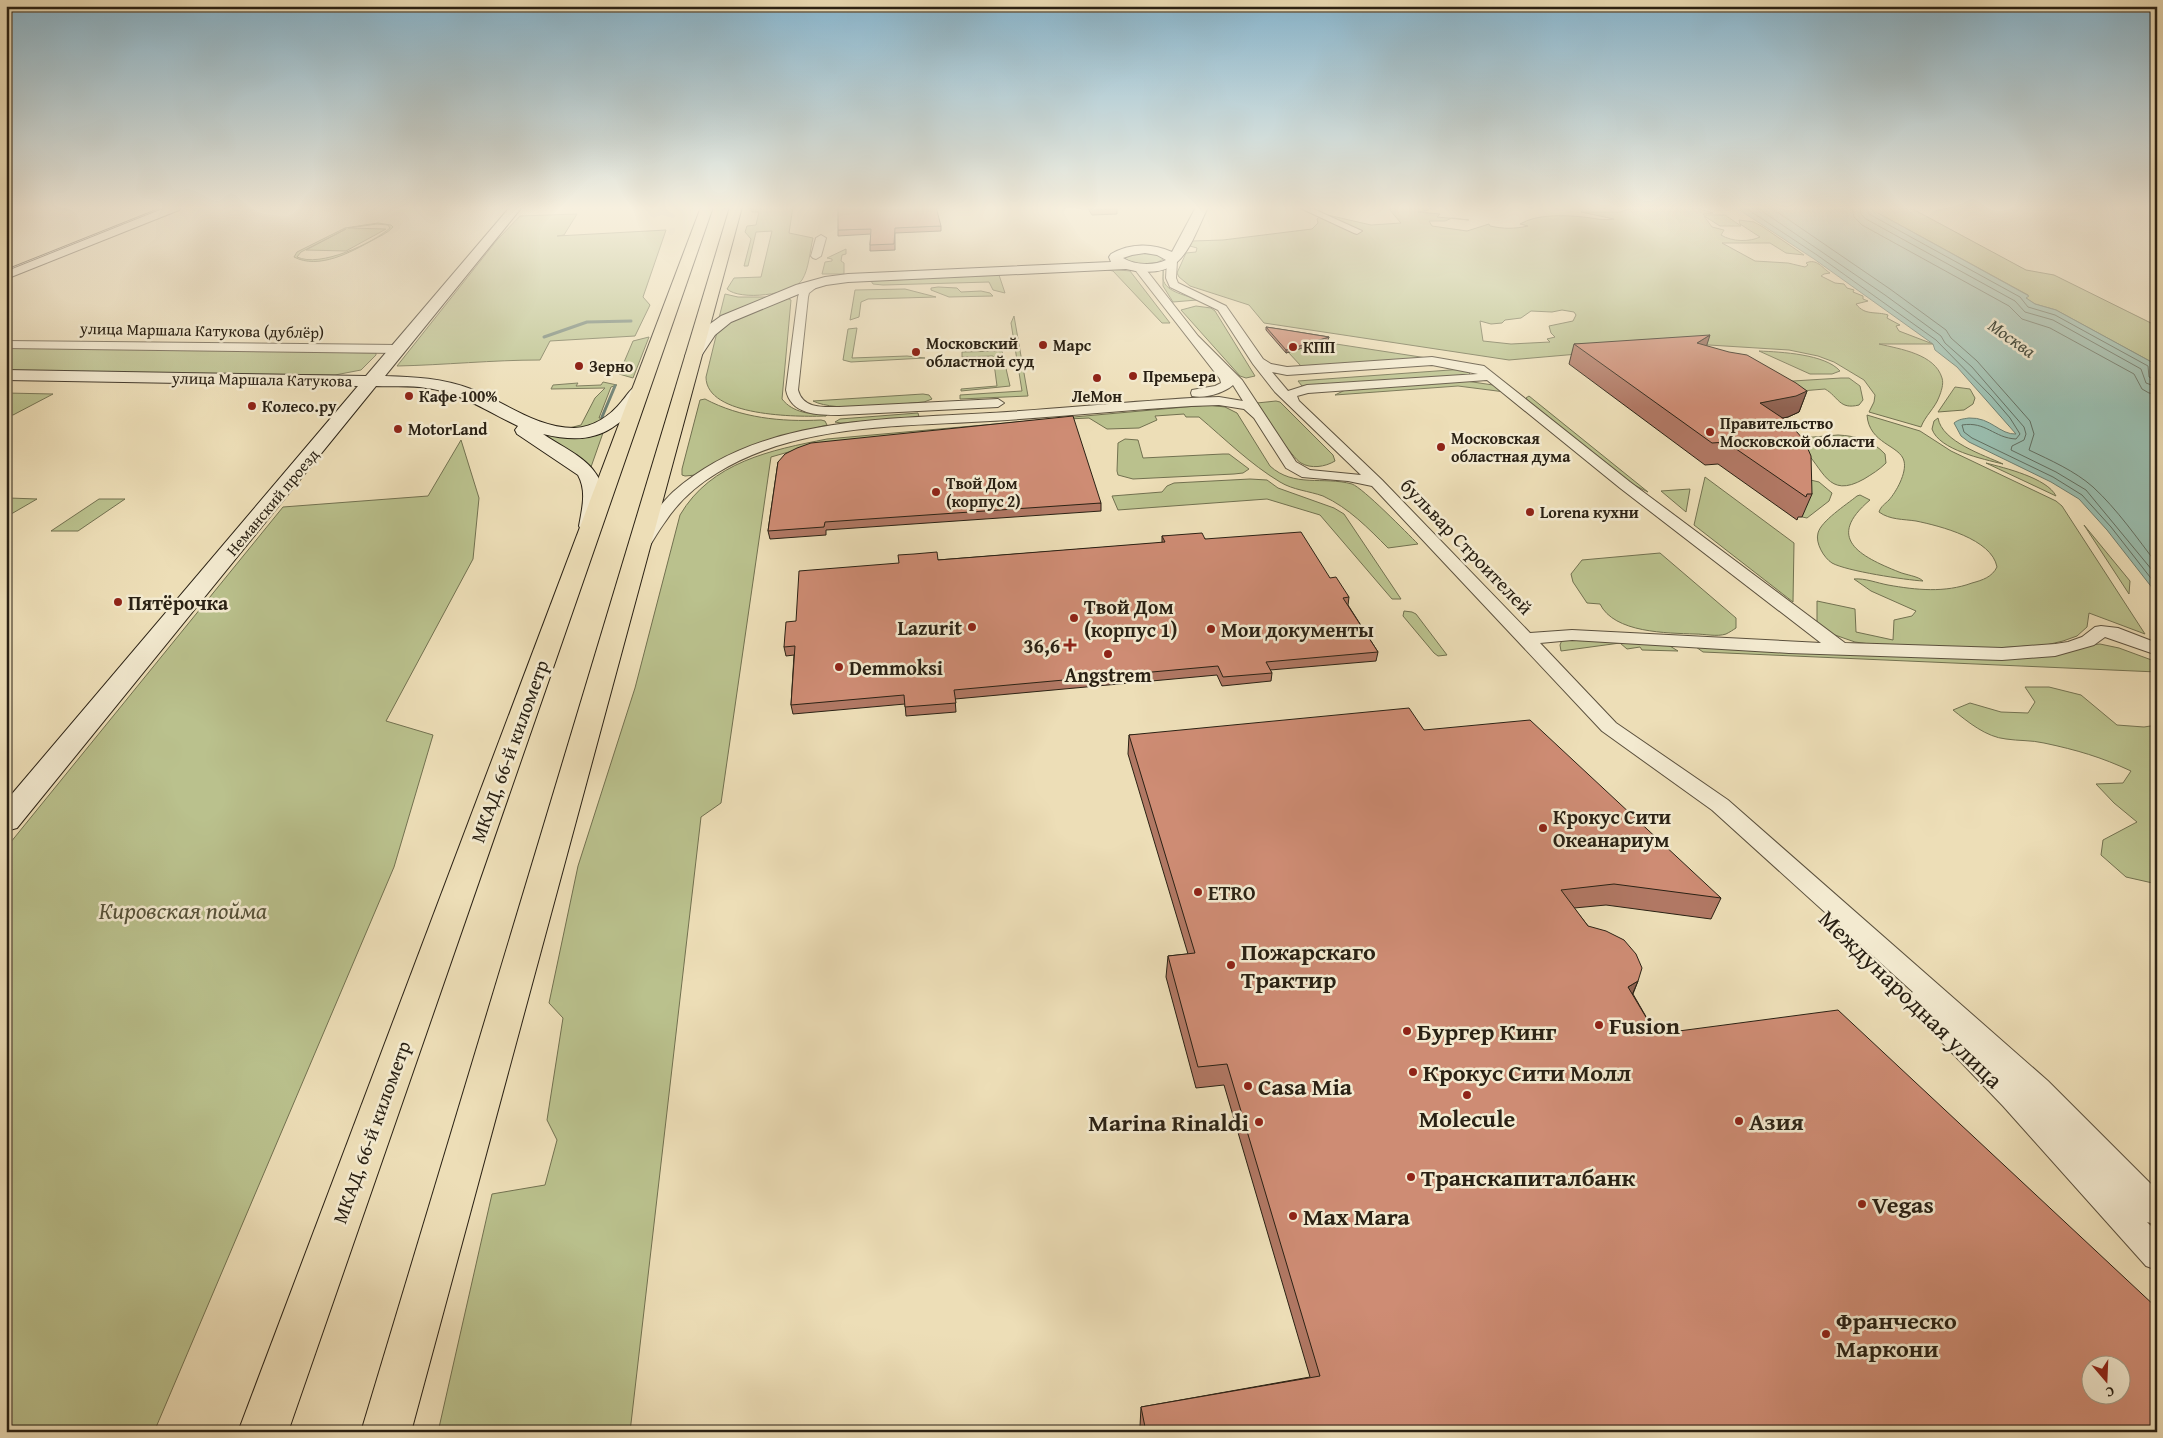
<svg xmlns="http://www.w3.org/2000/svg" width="2163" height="1438" font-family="'Gentium Book Plus',serif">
<rect width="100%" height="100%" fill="#eddeb7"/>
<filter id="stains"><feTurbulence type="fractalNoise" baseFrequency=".004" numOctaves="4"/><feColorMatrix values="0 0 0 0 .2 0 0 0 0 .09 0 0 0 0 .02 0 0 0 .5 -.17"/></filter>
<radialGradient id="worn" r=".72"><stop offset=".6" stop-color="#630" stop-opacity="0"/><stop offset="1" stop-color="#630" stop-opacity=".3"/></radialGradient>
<g fill="#bac18d" stroke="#727150" fill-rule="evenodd">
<path d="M750 207H793L789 233 813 238C810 250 809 269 802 280 792 295 740 301 727 289L734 278 761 277 772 231 756 232 748 266H744L751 239 745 232 747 226 756 225 759 212H752Z"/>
<path d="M1402 207 1427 208 1429 210 1418 212 1440 214 1437 217 1469 220 1452 218 1445 221H1429L1432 226 1467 231 1489 224 1490 226C1504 229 1514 229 1528 226L1520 224C1537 214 1563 215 1583 217 1594 218 1603 221 1614 219L1581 212H1620L1633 207H1693L1713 213 1703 214 1704 215H1725L1741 226H1720L1704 216 1712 227 1724 230 1721 235C1732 242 1750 242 1760 237L1740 224 1739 220 1754 222 1763 227 1804 255 1786 253 1770 243H1722L1755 261 1788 263 1805 267 1808 265 1806 263C1817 258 1822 268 1830 273L1824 274 1821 276 1835 283 1844 284 1847 288 1854 290 1853 292 1863 296V299L1868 301 1856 304C1865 316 1876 311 1888 315L1887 318 1900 325 1896 326 1899 331 1933 344H1879C1900 349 1935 354 1942 378 1944 384 1941 392 1939 397 1935 408 1925 416 1921 427L1869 412 1874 402 1875 395 1864 380 1834 362 1818 356 1789 350 1693 344 1509 360 1264 323 1249 305 1190 286 1179 277 1177 273 1186 253 1196 252 1197 248 1190 246 1192 241 1223 240 1312 229 1318 223 1317 219 1323 214 1371 225 1401 223 1389 209ZM1562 310 1574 312 1576 315 1573 321 1549 326 1551 333 1555 337 1547 339 1550 342 1511 344 1483 341 1480 321 1491 324 1502 323 1505 320 1521 318 1531 311 1552 312Z"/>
<path d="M1867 207H1909L2026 270 2054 275 2157 326V365L2056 310 2035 304 2026 298 2028 295Z"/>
<path d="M577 214 564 235 557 236 666 230 643 297 650 305 635 336 550 341 540 360C492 360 445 365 397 366L497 240 520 216Z"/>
<path d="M378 223 391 225 393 227C388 233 380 236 373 240 351 252 319 270 294 257L297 252 345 228ZM377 224 388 225 390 228C373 243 320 268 297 257L301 252 346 229 306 250 346 251 386 229 348 228Z"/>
<path d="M846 249V254L842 255 841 261 844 263V274H822L825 262 832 261V259L827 258Z"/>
<path d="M1140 253 1159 255 1163 259C1153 267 1136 265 1125 259L1129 255Z"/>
<path d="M1098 268 1130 271 1170 323H1162L1113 271Z"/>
<path d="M1163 269C1164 271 1163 276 1163 279 1166 293 1188 295 1197 300L1173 302 1163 286Z"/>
<path d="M999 275 1005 293 993 290 989 282 883 285 873 284 871 281Z"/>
<path d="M938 287 957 288 961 292 981 291 990 293 993 296 949 297 931 290V288Z"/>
<path d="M905 289 936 297 868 299 861 302 859 317 850 320 855 290Z"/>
<path d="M725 294 738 297H768L719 318Z"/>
<path d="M787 298 791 300 782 399C793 413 810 414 827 415L826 416C798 417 706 417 706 377L718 328 722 323Z"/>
<path d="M1196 306 1211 308 1215 311 1255 376 1246 378 1240 376 1181 310Z"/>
<path d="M1014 316 1028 396 960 399V395L1022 391 1011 323Z"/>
<path d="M857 328 852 358 907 356 925 358 851 362 843 360 848 329Z"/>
<path d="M649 337 633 378 619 374 633 341Z"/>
<path d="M1323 342 1427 358 1301 366 1288 352Z"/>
<path d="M6 347 376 353V355L361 370 335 375 6 371Z"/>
<path d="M1002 351 1010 386 961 391V389L997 386 993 356 962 357V352Z"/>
<path d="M1759 351C1781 352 1825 354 1840 371L1832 374H1810Z"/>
<path d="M1464 369 1470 373 1468 375 1302 386 1298 381Z"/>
<path d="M1841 378H1849L1860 386 1863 400 1859 405C1839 410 1839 397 1825 389L1777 393 1761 383Z"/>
<path d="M1466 381 1493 385 1505 392 1458 386 1335 395 1347 389Z"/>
<path d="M603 382 617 385 611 387 599 418H602L600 422 584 429 569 428 581 425 595 398 605 388 551 389 553 385 578 383 576 386 601 385Z"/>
<path d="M1955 387 1970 389 1975 398 1973 404 1964 410 1938 412Z"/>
<path d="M6 393 53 394 13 415H6Z"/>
<path d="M923 394 929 395 932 399 924 402C896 404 837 413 813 401Z"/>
<path d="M1529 396 1648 492 1630 483 1528 401 1526 398Z"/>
<path d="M705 399C741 418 781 422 821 420L825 421 827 425 792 434 718 462 696 475 685 476 682 475V469L700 400Z"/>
<path d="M1276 401 1280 402 1333 455 1335 461C1325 467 1311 469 1301 463 1292 458 1263 414 1257 403Z"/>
<path d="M1208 405 1225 407 1237 413 1270 466C1294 488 1323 476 1352 484 1363 488 1407 533 1418 544L1388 548C1368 528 1349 508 1323 496 1309 491 1293 490 1280 482 1250 464 1225 439 1199 417H1186L1184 414 1155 416 1157 420 1139 428 1107 429 1089 418 1068 419 792 451 771 457 721 803 701 817 630 1432H438L492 1194 545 1185 557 1140 547 1120 563 1018 549 1003 578 866 635 688 680 515C711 462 771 450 827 439Z"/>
<path d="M918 413 919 417 841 423 835 422 840 419Z"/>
<path d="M1867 415 1920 431 1951 451 2056 501 2062 506 2145 634 2089 613 2087 627 2077 636 2063 641 2046 645 1995 648 1877 645 1855 642 1832 634 1817 623V601L1855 609 1856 632 1893 640 1894 620 1912 616 1916 611 1871 591 1854 579C1865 578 1877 583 1888 585 1916 590 1945 593 1972 583 1983 580 1992 577 1997 567 1992 539 1940 526 1916 521 1903 519 1890 520 1879 512 1881 506 1885 504 1889 500 1896 492 1907 473 1904 461 1900 445 1869 444 1867 415Z"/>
<path d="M1938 418C1942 442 1984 455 2003 464 1983 459 1939 450 1932 429L1934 421Z"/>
<path d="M604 430 591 467 536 434 570 437Z"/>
<path d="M1838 435C1856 436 1872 440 1885 454L1886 463C1879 470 1872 474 1864 479 1827 500 1824 468 1802 448 1798 444 1793 442 1789 439Z"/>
<path d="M1125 439 1138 440 1143 458 1223 454H1229L1249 469 1243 473 1234 474 1133 479 1118 475 1117 471 1118 443Z"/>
<path d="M461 440 479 498 473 559 386 721 433 735 394 867 154 1432H6V848L283 507 428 496Z"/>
<path d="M1986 463C2005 468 2047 478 2056 496Z"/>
<path d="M1705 477 1794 543 1793 602 1694 525Z"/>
<path d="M1802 478 1819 482 1832 493 1829 501 1807 518 1802 517Z"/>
<path d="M1250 479 1267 480 1278 488 1334 508 1344 514 1401 599H1392L1320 515 1267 499 1118 510 1112 496 1162 492 1167 486 1174 483Z"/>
<path d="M1690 489 1686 512 1661 491Z"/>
<path d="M1860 495 1870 500C1825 538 1859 556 1899 572 1906 575 1918 576 1923 581 1906 580 1846 571 1832 563 1824 558 1815 543 1818 533 1821 521 1846 505 1857 496Z"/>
<path d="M9 498 37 499 6 517V499Z"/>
<path d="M99 499H125L78 531H51Z"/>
<path d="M2084 525 2130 581 2129 594Z"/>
<path d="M1660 553 1736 618V628C1733 630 1730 632 1726 634 1717 637 1705 634 1695 634 1667 633 1614 633 1600 604L1587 603 1573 582 1571 574 1582 560Z"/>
<path d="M1404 611 1412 612 1416 614 1447 655 1438 656 1434 653 1403 616Z"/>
<path d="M1570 638 1665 643 1678 651 1642 650 1640 647 1627 649 1620 643 1561 651 1560 645 1562 640Z"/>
<path d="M2100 644 2119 648 2157 662V672L1703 652 1696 647 1965 657Z"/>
<path d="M2025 687H2049L2081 695 2117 725 2144 727 2157 725V884L2126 877 2101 855 2103 840 2137 822 2114 803 2096 784 2123 783 2131 771C2101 757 2077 750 2044 743 2031 740 2019 741 2006 739 1986 737 1968 722 1953 710L1970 703 2001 712 2028 713 2035 702Z"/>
</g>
<path fill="#99bcad" stroke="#6d7e70" d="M1735 207H1867L2029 296 2026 298 2035 304 2056 310 2157 365 2153 374 2157 378V594L2107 530 2079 499 2051 482 1969 442 1961 436 1954 423C1959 419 1963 419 1969 418 1991 417 2000 435 2016 434L1957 367 1935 350 1933 344 1814 259Z"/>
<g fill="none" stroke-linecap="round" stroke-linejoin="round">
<g stroke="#626e60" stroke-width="1">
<path d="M1744 207 1817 255 1936 340 1992 397 2010 418 2020 434 2016 439C1994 438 1986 421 1962 425L1964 432 1972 438 2053 477 2082 495 2111 527 2157 586"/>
<path d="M1756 207 1885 295 1941 336 1945 343 1972 367 2024 427 2026 434 2024 440 2012 446 2011 450 2056 472 2086 490 2157 576"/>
<path d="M1770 207 1890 289 1946 330 1951 338 1977 361 2030 421 2034 434 2029 450C2050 460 2075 471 2093 487 2117 509 2137 538 2157 564"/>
<path d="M1852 207 1854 217 1862 225 2009 306 2022 319 2050 328 2134 374 2142 389 2149 393 2157 394"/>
<path d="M1860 207 1861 214 1866 219 2015 301 2025 312 2053 320 2141 369 2146 383 2157 387"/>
<path d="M1866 207 1869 214 2020 297 2028 307 2055 315 2148 366 2149 377 2157 381"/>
</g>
<g stroke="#6d7e70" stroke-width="3">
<path d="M544 337 587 322 631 321"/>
<path d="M602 417 615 386"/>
</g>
<g stroke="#5b503d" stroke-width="2">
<g id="street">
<path d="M1298 207H1309L1362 231 1357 234 1354 233Z"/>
<path d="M821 235 826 238 821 256 816 259 813 258 811 256 816 238Z"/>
<path d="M1172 258 1177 261 1176 278 1178 283 1226 306 1263 359 1271 364 1287 367 1432 357 1484 366 1630 482 1845 643 2002 648 2055 644 2068 642 2082 637 2095 627 2101 626 2118 628 2157 643V655L2105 637 2094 645 2055 656 2002 660 1789 653 1572 640 1540 643 1616 723 1728 800 2048 1081 2157 1190V1225L2147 1222 2157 1232V1270L2146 1266 2003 1106 1909 1008 1905 1001 1909 994 1913 992 1712 810 1602 731 1372 486 1348 481 1302 477 1286 468 1254 418 1244 409 1219 405 1191 406C1124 410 1057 417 990 421 899 427 798 423 717 473 697 485 678 502 665 522 659 530 654 539 649 547H637L635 544C646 526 657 507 673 492 759 416 882 420 990 413 1057 409 1124 402 1191 398L1219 397 1243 401 1233 385C1224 393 1205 399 1192 396L1191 393 1192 390 1215 386 1221 383 1220 379 1136 271 1129 268V264L1133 263 1144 267 1198 336 1242 380 1296 462 1310 470 1361 475 1275 392 1253 364 1218 310 1170 287 1166 278 1167 261ZM1432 365 1478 374 1307 385 1288 391 1272 372 1287 375ZM1487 380 1620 488 1821 643 1572 630 1530 633 1382 480 1299 401 1297 396 1308 393Z"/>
<path d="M817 280 822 283 809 293 808 297 798 390C803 409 823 407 839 407L998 399 1004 403 998 407 839 415C818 415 791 415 786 390L798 297 800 290Z"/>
<path d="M6 341 398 345 404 349 398 353 6 348Z"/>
</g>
</g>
<g stroke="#2a2114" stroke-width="2">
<g id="secondary">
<path d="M164 207H181L179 210 6 279V270Z"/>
<path d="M510 207H522L385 376C415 377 442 378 471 389 505 402 536 428 574 428 594 427 610 416 622 401 626 397 630 389 635 387 639 385 642 386 646 387L649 391 646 395C615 433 593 446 543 434 573 454 609 466 603 509 602 516 602 524 598 531L590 532 582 531 579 526C582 509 587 491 578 475L517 434 515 430 518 426C488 412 460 392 426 388 410 385 393 387 376 386L17 828 6 831V801L358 386 6 380V370L366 376Z"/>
<path d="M1196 207H1208C1188 249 1182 282 1126 269L848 282 826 285 806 291 731 322 715 335 699 359H687L685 356 703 329 721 316 796 285 825 277 848 274 1111 262 1109 257 1111 254C1130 243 1153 243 1172 252ZM1145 253 1157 255 1166 260C1154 266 1134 265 1123 258L1132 255Z"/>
</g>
</g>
<g stroke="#2a2114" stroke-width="2">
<g id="highway">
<path d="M701 207H713L288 1432H238Z"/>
<path d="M730 207H742L411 1432H361Z"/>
</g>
</g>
<use href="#street" fill="#f3ead0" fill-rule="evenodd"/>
<use href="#secondary" fill="#f3ead0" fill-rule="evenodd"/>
<use href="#highway" fill="#eddeb7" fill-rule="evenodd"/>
<path stroke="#2a2114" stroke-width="1" d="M6 271 166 207"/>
</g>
<g fill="#b17864" stroke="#2a2114">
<path d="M1087 207H1116L1117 209V214L1092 215Z"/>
<path d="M941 226V231L895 233V250L870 251V245L871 234 838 236V230Z"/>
<path d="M1266 327 1329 337 1328 340 1286 353 1266 330Z"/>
<path d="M1574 344 1707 346 1807 391 1799 412 1788 417 1782 418 1812 494 1802 517H1798L1797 520 1718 464 1705 465 1569 364Z"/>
<path d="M778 462 1101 503V511L826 530V535L770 539 768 531Z"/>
<path d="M1162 536 1205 539 1330 578 1349 597 1348 605 1378 652 1376 661 1270 670 1272 673 1271 681 1222 686 1217 675 955 699 956 712 906 716 905 704 793 714 791 705 794 655 786 656 784 647 796 621 938 560 1162 543Z"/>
<path d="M1424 730 1721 898 1711 919 1606 905 1574 908 1588 926 1638 981 1633 994 1656 1034 2157 1432H1141L1140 1426 1141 1407 1310 1377 1224 1085 1196 1088 1166 977 1168 956 1188 954 1128 754 1129 735Z"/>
</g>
<g fill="#906251" stroke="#2a2114">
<path d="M1710 335 1704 354 1697 343Z"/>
<path d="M1329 337 1328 340 1286 353V350Z"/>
<path d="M1807 391 1799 412 1788 417 1753 424 1760 403Z"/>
<path d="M1638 981 1629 1002 1628 987Z"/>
</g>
<g fill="#ce8c74" stroke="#2a2114" fill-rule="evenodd">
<path d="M838 207H936L941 226 895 228 894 244 870 245 871 229 838 230Z"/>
<path d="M1091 207H1116L1117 209 1092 210Z"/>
<path d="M1266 327 1286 330 1329 337 1286 350Z"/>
<path d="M1710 335 1697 343 1729 352 1747 355 1796 383 1807 391 1796 396 1760 403 1787 421 1804 440 1811 456 1812 494H1807L1806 497 1726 442 1712 443 1574 344Z"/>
<path d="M1073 416 1101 503 825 522 824 527 768 531 778 462 785 454 797 448 811 443Z"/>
<path d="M1301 532 1330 578 1336 577 1349 597 1343 598 1378 652 1266 662 1272 673 1223 677 1218 666 954 690 956 703 905 707 904 695 791 705 795 646 784 647 785 634 786 622 796 621 799 571 899 563 898 555 914 554 937 552 938 560 1165 542 1162 536 1202 533 1205 539Z"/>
<path d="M1409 708 1424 730 1530 720 1721 898 1614 884 1561 890 1588 926 1606 931 1624 940 1636 954 1642 968 1638 981 1628 987 1656 1034 1838 1010 2157 1308V1432H1146L1141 1407 1320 1376 1227 1064 1198 1067 1168 956 1195 953 1129 735ZM2090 1366H2120V1396H2090Z"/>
</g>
<linearGradient id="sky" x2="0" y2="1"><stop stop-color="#88b7d0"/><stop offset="0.51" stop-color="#f7f0df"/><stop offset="1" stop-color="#f7f0df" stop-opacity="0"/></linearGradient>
<rect width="2163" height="408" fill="url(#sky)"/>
<g fill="#8f2418" stroke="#f3ead0" stroke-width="2">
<circle cx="1043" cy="345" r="5"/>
<circle cx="1293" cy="347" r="5"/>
<circle cx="916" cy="352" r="5"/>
<circle cx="579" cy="366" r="5"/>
<circle cx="1133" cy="376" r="5"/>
<circle cx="1097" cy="378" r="5"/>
<circle cx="409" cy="396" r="5"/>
<circle cx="252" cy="406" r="5"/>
<circle cx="398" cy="429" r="5"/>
<circle cx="1710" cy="432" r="5"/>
<circle cx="1441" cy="447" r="5"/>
<circle cx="936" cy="492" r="5"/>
<circle cx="1530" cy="512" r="5"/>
<circle cx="118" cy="602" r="5"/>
<circle cx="1074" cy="618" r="5"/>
<circle cx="972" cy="627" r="5"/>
<circle cx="1211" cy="629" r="5"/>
<path d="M1067.5 637.5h5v5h5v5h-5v5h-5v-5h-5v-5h5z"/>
<circle cx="1108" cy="654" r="5"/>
<circle cx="839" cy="667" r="5"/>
<circle cx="1543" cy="828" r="5"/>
<circle cx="1198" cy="892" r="5"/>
<circle cx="1231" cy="965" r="5"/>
<circle cx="1599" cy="1025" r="5"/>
<circle cx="1407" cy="1031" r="5"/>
<circle cx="1413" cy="1072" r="5"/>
<circle cx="1248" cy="1086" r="5"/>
<circle cx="1467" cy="1095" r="5"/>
<circle cx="1739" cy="1121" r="5"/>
<circle cx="1259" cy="1122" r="5"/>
<circle cx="1411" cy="1177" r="5"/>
<circle cx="1862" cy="1204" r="5"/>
<circle cx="1293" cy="1216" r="5"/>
<circle cx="1826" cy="1334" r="5"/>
</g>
<g text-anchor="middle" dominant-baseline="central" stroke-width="5" stroke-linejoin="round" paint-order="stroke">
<g font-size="16" fill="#2a2114" stroke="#f3ead0">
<text transform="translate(202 330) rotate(1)">улица Маршала Катукова (дублёр)</text>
<text transform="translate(262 379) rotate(1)">улица Маршала Катукова</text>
<text transform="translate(272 502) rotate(-50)">Неманский проезд</text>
</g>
<g font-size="16" font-weight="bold" fill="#2a2114" stroke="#f3ead0" text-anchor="start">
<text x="926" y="343">Московский<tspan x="926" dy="18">областной суд</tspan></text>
<text x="1053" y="345">Марс</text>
<text x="1303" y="347">КПП</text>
<text x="589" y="366">Зерно</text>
<text x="1143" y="376">Премьера</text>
<text x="419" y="396">Кафе 100%</text>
<text x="1097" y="396" text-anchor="middle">ЛеМон</text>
<text x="262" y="406">Колесо.ру</text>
<text x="1720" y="423">Правительство<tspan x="1720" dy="18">Московской области</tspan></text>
<text x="408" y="429">MotorLand</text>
<text x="1451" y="438">Московская<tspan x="1451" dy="18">областная дума</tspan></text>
<text x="946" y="483">Твой Дом<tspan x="946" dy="18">(корпус 2)</tspan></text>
<text x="1540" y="512">Lorena кухни</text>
</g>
<g font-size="18" font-style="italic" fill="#4b5042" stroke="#f3ead0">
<text transform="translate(2012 338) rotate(35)">Москва</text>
</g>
<g font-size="20" fill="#2a2114" stroke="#f3ead0">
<text transform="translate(1467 546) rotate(46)">бульвар Строителей</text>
<text transform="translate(509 751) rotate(-70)">МКАД, 66-й километр</text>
<text transform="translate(371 1132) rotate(-70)">МКАД, 66-й километр</text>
</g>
<g font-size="20" font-weight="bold" fill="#2a2114" stroke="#f3ead0" text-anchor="start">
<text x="128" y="602">Пятёрочка</text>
<text x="1084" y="606">Твой Дом<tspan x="1084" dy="23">(корпус 1)</tspan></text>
<text x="962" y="627" text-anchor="end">Lazurit</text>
<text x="1221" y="629">Мои документы</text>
<text x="1060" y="645" text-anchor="end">36,6</text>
<text x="849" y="667">Demmoksi</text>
<text x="1108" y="674" text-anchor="middle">Angstrem</text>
<text x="1553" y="816">Крокус Сити<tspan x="1553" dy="23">Океанариум</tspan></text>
<text x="1208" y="892">ETRO</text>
</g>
<g font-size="24" font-style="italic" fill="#555138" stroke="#f3ead0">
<text x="183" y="910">Кировская пойма</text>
</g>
<g font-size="24" font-weight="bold" fill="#2a2114" stroke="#f3ead0" text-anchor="start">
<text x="1241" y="951">Пожарскаго<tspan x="1241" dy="28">Трактир</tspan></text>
<text x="1609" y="1025">Fusion</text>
<text x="1417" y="1031">Бургер Кинг</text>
<text x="1423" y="1072">Крокус Сити Молл</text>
<text x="1258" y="1086">Casa Mia</text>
<text x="1467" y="1118" text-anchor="middle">Molecule</text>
<text x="1749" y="1121">Азия</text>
<text x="1249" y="1122" text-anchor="end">Marina Rinaldi</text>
<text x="1421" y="1177">Транскапиталбанк</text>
<text x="1872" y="1204">Vegas</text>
<text x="1303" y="1216">Max Mara</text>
<text x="1836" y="1320">Франческо<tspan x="1836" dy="28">Маркони</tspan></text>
</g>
<g font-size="24" fill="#2a2114" stroke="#f3ead0">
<text transform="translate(1911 999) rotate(44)">Международная улица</text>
</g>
</g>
<rect width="2163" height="1438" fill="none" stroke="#eddeb7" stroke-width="25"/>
<rect x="8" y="8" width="2148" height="1423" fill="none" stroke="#2a2114" stroke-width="2.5"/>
<rect x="12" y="12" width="2138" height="1413" fill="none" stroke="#2a2114"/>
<g transform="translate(2106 1380) rotate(161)"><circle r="24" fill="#f3ead0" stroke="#a39a85"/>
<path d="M0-4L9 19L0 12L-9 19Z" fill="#8f2418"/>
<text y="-8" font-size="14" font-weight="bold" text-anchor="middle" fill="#2a2114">С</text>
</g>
<rect width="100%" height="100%" filter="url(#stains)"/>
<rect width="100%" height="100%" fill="url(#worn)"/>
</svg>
